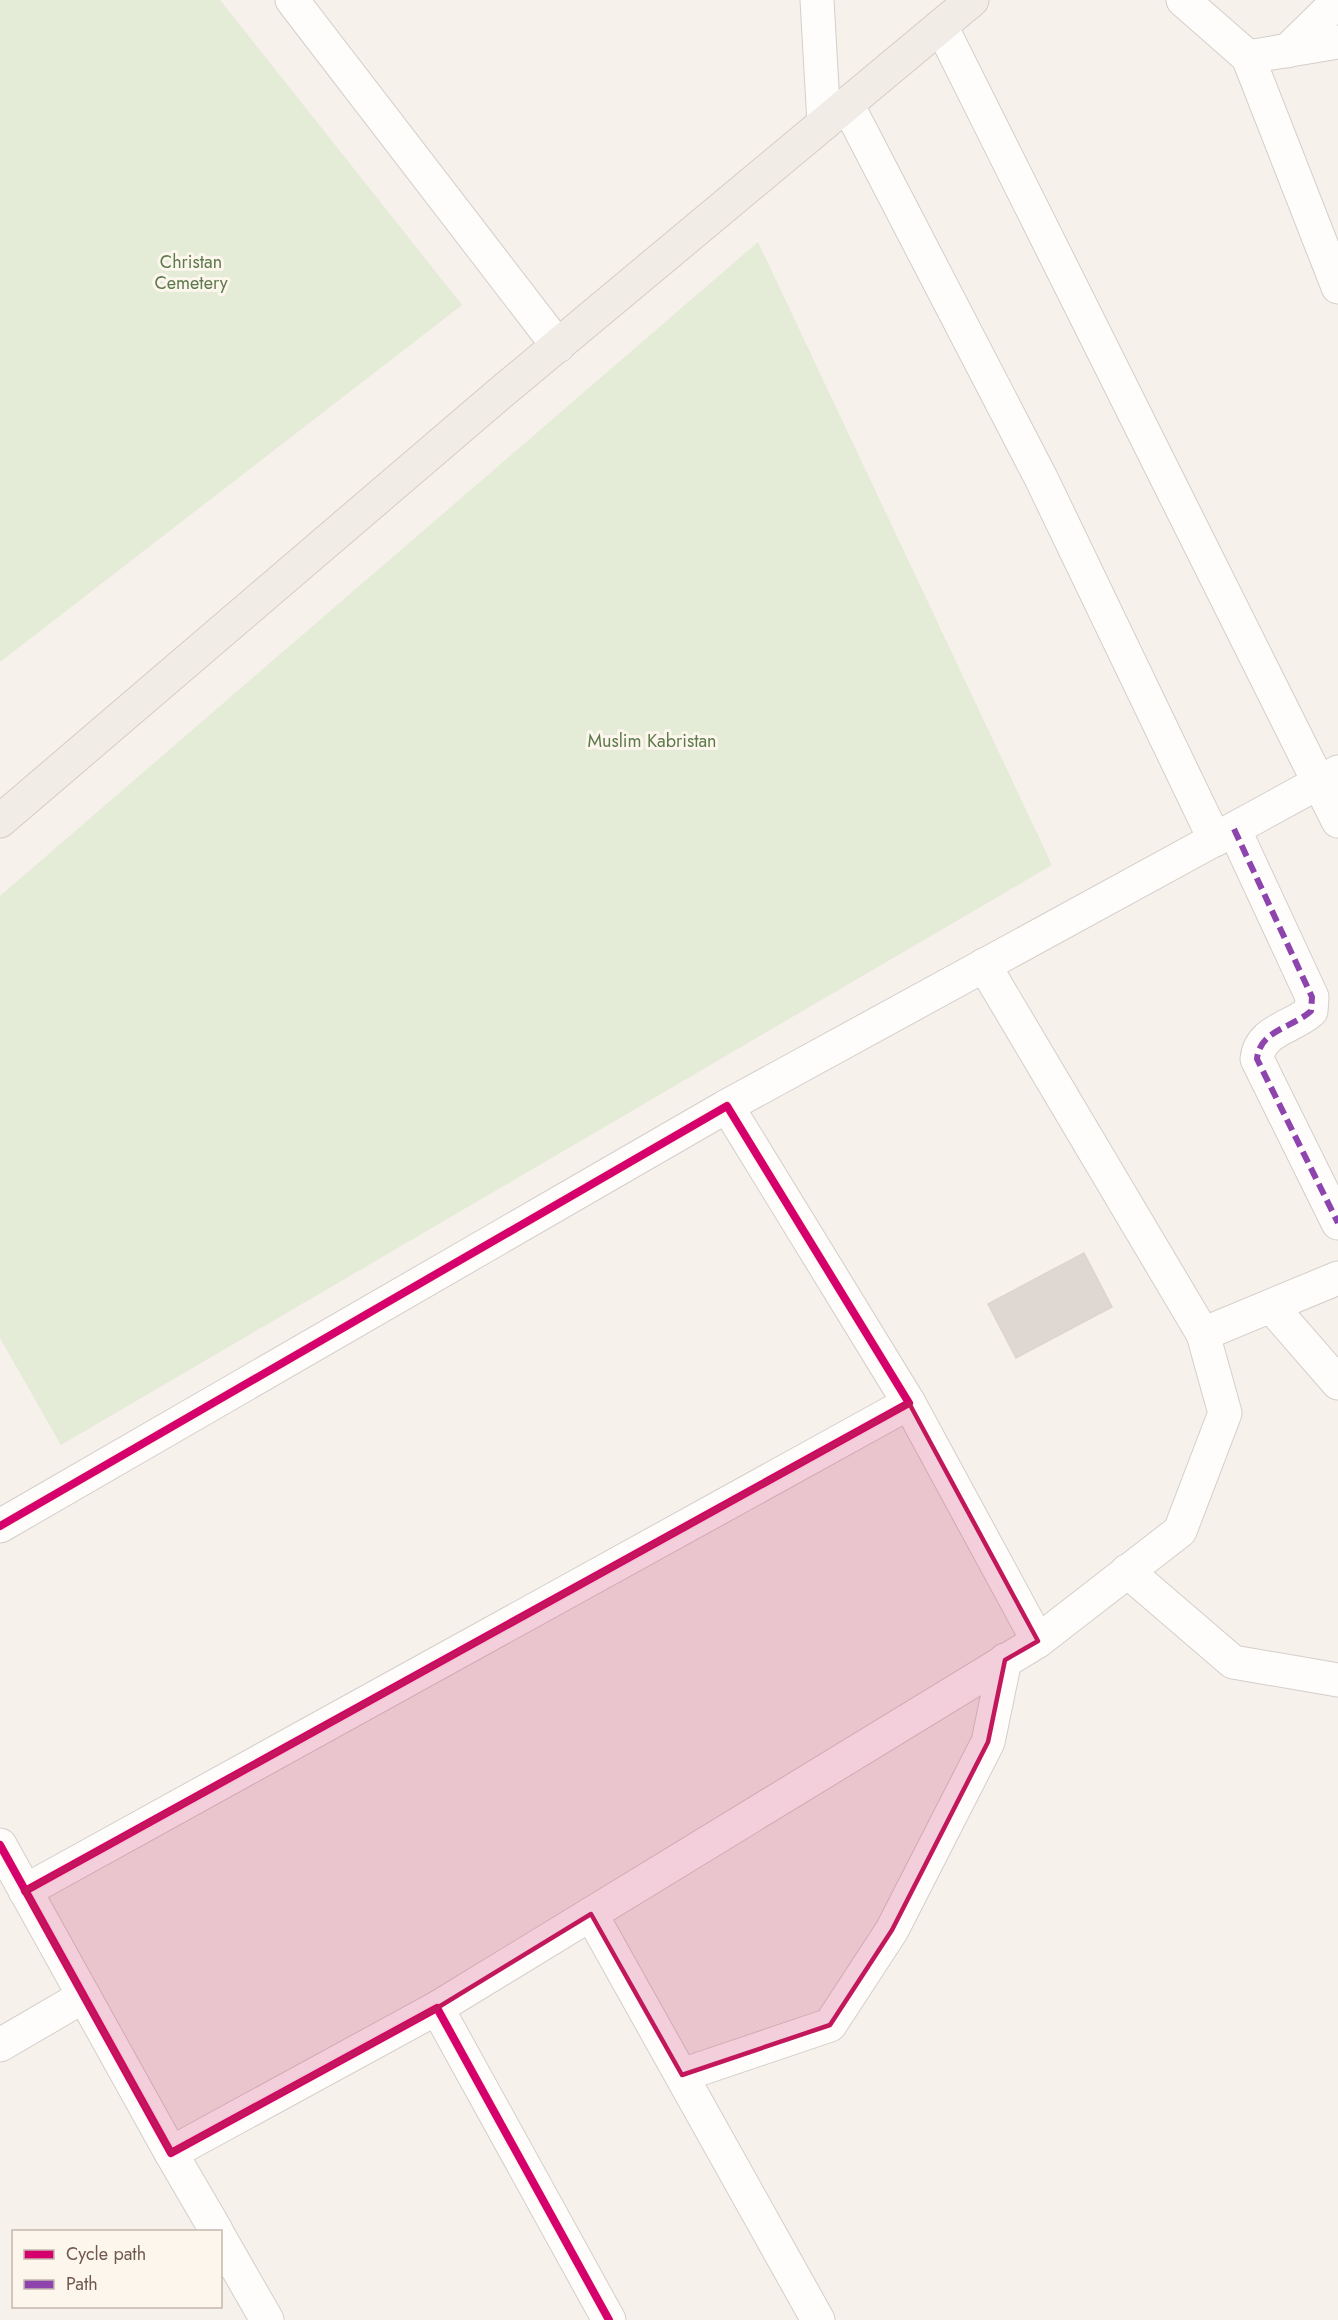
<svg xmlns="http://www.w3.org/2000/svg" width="1338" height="2320" font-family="Jost,sans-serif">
<rect width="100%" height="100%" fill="#f6f1eb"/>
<g fill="#e4ebd7">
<path d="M0 0H220L462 305 0 662Z"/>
<path d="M758 242 1052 865 61 1445 0 1338V896Z"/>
</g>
<path fill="#dfd7d1" stroke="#ded4ce" stroke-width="1.5" d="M1084 1253 1112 1307 1016 1358 988 1304Z"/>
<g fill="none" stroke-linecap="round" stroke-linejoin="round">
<g stroke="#d5cec9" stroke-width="35">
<g id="minor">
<path d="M292 0 558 346"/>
<path d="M817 0 824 123"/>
<path d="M1183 0 1248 57 1338 287"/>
<path d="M941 26 1338 821"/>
<path d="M1287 51 1338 1"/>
<path d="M1248 57 1338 42"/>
<path d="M847 104 1041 478 1215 840"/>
<path d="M1234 829 1312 997 1311 1011C1292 1028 1260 1030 1257 1059L1338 1223"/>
<path d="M984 965 1203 1334 1338 1278"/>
<path d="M727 1106 1338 772"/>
<path d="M1271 1306 1338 1383"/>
<path d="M0 1526 727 1106 909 1403 25 1891"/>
<path d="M1127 1571 1233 1662 1338 1680"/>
<path d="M1038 1641 1180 1531 1225 1413 1203 1334"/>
<path d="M0 1845 171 2153 437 2008 609 2320"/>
<path d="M591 1914 818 2320"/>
<path d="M437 2008 1038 1641 909 1403"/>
<path d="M0 2045 84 1996"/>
<path d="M682 2075 830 2025 892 1930 988 1742 1005 1660"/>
<path d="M171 2153 217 2232"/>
<path d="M220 2238 267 2320"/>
</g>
</g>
<g stroke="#d4ccc7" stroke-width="35">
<path id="major" d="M0 821 498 395 972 0"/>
</g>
<use href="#minor" stroke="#fefdfc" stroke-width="33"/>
<use href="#major" stroke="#f1ece6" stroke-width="33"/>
<path stroke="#8e44ad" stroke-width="6" stroke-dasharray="12 6" stroke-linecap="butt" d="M1234 829 1312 997 1311 1011C1292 1028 1260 1030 1257 1059L1338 1223"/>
<g stroke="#fdf6ed" stroke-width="11">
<g id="cycleway">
<path d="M0 1526 727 1106 909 1403 25 1891"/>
<path d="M0 1845 171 2153 437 2008 609 2320"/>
</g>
</g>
<use href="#cycleway" stroke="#d6006c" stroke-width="8"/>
</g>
<path fill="#c2185b" fill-opacity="0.2" stroke="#c2185b" stroke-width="4.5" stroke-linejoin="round" d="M909 1403 1038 1641 1005 1660 988 1742 892 1930 830 2025 682 2075 591 1914 437 2008 171 2153 25 1891Z"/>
<g text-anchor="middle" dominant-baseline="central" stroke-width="6" stroke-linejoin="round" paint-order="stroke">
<g font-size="18" fill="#5c7a4b" stroke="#fdf6ed">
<text x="191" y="262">Christan<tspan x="191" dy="21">Cemetery</tspan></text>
<text x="652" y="741">Muslim Kabristan</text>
</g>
</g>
<rect x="12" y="2230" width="210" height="78" fill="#fdf6ed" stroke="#c5b7ad" stroke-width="1.5"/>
<rect x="24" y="2250" width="30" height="9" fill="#d6006c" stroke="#c5b7ad" stroke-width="1.5"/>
<text x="66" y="2260" font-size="18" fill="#71584e">Cycle path</text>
<rect x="24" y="2280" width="30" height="9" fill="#8e44ad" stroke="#c5b7ad" stroke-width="1.5"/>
<text x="66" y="2290" font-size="18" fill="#71584e">Path</text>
</svg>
